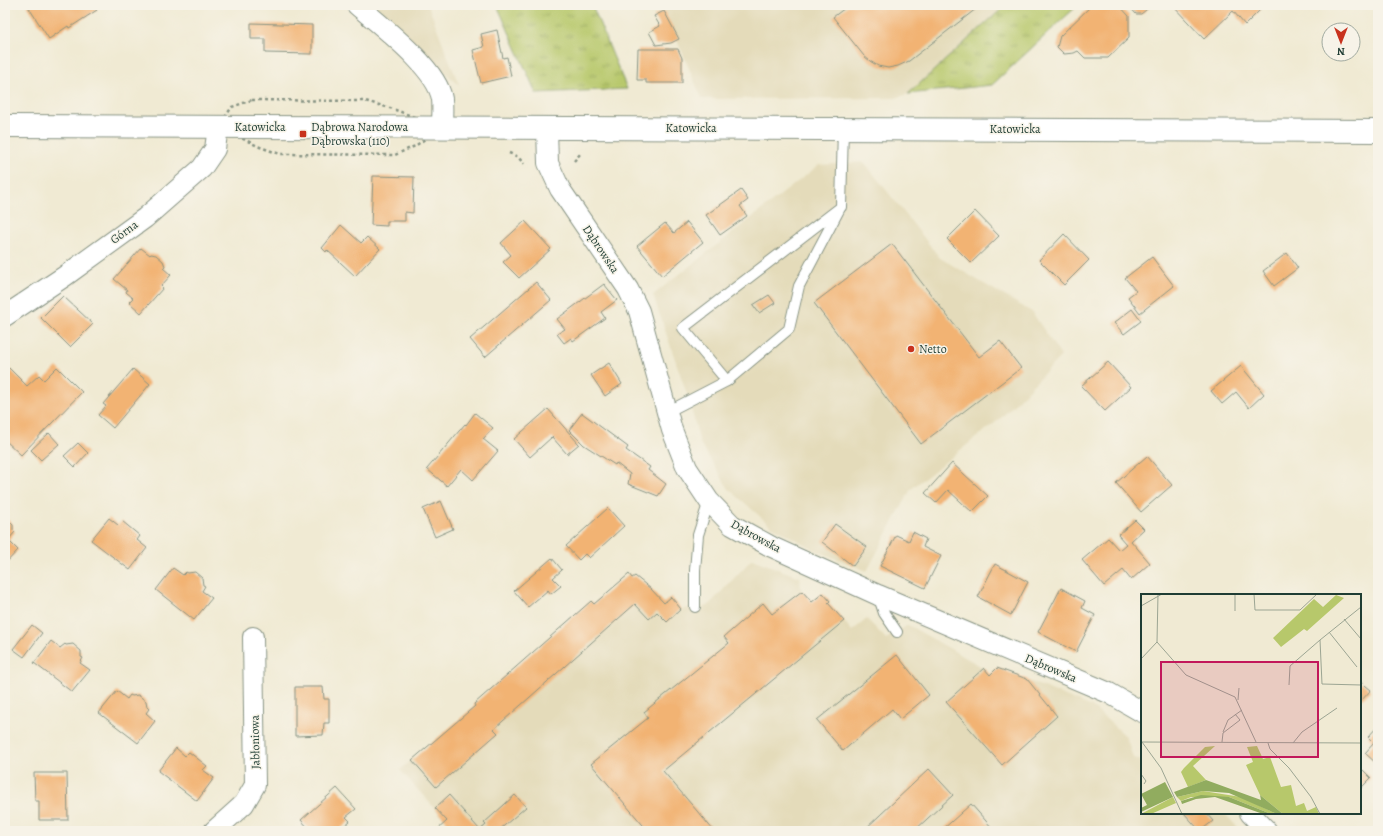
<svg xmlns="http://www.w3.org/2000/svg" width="1383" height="836" font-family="Alegreya,serif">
<defs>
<pattern id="grass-tufts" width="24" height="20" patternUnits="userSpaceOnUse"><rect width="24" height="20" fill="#b7c86b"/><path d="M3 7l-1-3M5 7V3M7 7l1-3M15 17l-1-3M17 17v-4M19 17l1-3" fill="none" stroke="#94a459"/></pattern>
</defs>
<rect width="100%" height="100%" fill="#f7f3e8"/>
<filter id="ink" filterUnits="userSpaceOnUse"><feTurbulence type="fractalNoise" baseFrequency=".025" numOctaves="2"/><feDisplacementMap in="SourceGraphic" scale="8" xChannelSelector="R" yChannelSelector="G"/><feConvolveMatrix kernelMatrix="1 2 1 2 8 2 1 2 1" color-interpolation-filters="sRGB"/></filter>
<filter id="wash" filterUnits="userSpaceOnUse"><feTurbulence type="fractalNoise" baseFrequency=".012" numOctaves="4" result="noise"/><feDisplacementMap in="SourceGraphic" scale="16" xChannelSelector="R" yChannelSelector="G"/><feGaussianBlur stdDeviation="0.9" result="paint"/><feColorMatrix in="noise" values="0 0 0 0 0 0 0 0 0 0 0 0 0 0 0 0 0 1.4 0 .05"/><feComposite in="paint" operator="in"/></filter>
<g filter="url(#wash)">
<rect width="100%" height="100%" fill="#f0ead3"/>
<g fill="#e4dbba">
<path d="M369 5H428L459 85Z"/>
<path d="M662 5H1006L908 94 896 98 702 99Z"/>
<path d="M864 162 940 258 1032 312 1061 356 1001 418 911 489 867 571 815 550 771 526 729 489 700 443 689 400 653 295 819 165Z"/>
<path d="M752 559 799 577 802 591 811 602 823 593 830 601 829 603 852 631 867 619 886 639 908 625 984 668 990 675 997 668 1092 707 1126 736 1133 758 1142 761V813H1224L1241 831H455L400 770 475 706 474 704 591 601 594 604 629 574 632 578 635 576 651 589 664 603 671 597 681 609 708 606Z"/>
</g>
<g fill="url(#grass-tufts)" stroke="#6b8250">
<path d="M497 5H592L627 89 536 93Z"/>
<path d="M1006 5H1078L992 85 908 94Z"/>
</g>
<g id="blocks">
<g fill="#f2b373">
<path d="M27 5H99L96 8 97 10 69 28 68 26 49 39Z"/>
<path d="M849 5H981L909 61 898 66 888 68 878 66 870 61 864 56 833 17Z"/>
<path d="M1092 5H1119L1129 16V38L1108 58H1085L1078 51 1074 53 1064 54 1057 47 1060 36Z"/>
<path d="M1128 5H1152L1141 14H1136Z"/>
<path d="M1172 5H1261L1263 7 1245 25 1233 11 1204 39Z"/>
<path d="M664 11 679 39 671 43 656 45 649 32 660 26 654 16Z"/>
<path d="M251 23 312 25V54L265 53V39H251Z"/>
<path d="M497 30 503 58 507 57 511 76 481 83 473 50 484 47 481 34Z"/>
<path d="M638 49H678L682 58V83H646V80H637Z"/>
<path d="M373 176 414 177 413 213 405 212V221H387V226L371 225Z"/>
<path d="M741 190 748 200 740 206 747 216 720 235 706 215Z"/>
<path d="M975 211 999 236 971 263 947 239Z"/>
<path d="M525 221 551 249 519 278 503 262 511 255 501 243Z"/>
<path d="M687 222 703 242 662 276 637 246 665 223 674 233Z"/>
<path d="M341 225 361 243 367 237 380 249 355 276 327 250 326 252 322 248Z"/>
<path d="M1064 234 1089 260 1064 285 1039 260Z"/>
<path d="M892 244 979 357 1000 341 1021 368 921 444 814 303Z"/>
<path d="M141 248 150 255 151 254 156 255 163 261 165 266 163 268 171 275 161 286 163 288 141 313 129 302 133 298 126 292 127 290 114 279Z"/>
<path d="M1287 253 1298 268 1274 286 1263 271Z"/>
<path d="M1152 257 1174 286 1140 313 1128 297 1136 291 1125 278Z"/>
<path d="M536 282 551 300 485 357 470 339Z"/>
<path d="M604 284 617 300 601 312 605 318 573 341 571 338 564 343 557 334 565 329 557 319Z"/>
<path d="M769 295 775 303 759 313 753 305Z"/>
<path d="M63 296 93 324 70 347 41 318Z"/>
<path d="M1132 309 1141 321 1124 334 1114 323Z"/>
<path d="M1108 362 1131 387 1105 411 1081 386Z"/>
<path d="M609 363 622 384 605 396 591 375Z"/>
<path d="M1241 366 1264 394 1249 408 1236 392 1222 404 1211 391Z"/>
<path d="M57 367 82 392 21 455 5 440V372L9 368 27 386 39 375 44 380Z"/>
<path d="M133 369 150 384 113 428 98 415 106 406 103 404Z"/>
<path d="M548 409 579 444 567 454 552 437 530 457 514 439Z"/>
<path d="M475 413 493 428 483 439 498 451 473 480 461 469 447 486 427 469 465 424 466 425Z"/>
<path d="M582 413 628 447 626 450 650 467 648 470 666 484 658 496 628 484 630 474 616 463 615 465 584 445 569 430Z"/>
<path d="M49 433 59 444 41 460 31 450Z"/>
<path d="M78 443 88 453 75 467 64 456Z"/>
<path d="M1147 456 1172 485 1141 512 1116 483Z"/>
<path d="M952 463 988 496 972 512 948 490 936 503 925 493Z"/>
<path d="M441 501 453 529 435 537 423 509Z"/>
<path d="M608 508 624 526 589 558 585 554 579 560 566 546Z"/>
<path d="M109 518 118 525 122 521 140 536 137 540 147 548 130 570 91 540Z"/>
<path d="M5 520H8L13 525V530L15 532 8 540 18 550 5 564Z"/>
<path d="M1135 520 1144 529 1131 541 1150 563 1131 580 1123 570 1104 586 1082 560 1108 538 1119 550 1126 544 1118 535Z"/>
<path d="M835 524 867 547 853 566 822 542Z"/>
<path d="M913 532 926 539 923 547 941 556 925 588 880 566 896 535 909 541Z"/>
<path d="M552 558 562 570 553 578 561 586 551 594 548 590 528 607 514 591Z"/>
<path d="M995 564 1028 582 1011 615 978 597Z"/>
<path d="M173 568 183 575 186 572 188 573 195 572 202 578 203 585 205 586 202 591 212 598 194 620 156 590Z"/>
<path d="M629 574 632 578 635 576 651 589 664 603 671 597 681 609 667 622 657 612 649 619 635 604 494 729 498 733 436 787 412 760 475 706 474 704 591 601 594 604Z"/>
<path d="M1061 588 1085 601 1082 608 1095 615 1076 652 1038 632Z"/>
<path d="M802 591 812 602 823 593 830 601 828 603 844 621 663 771 714 831H648L591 764 648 718 644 712 729 643 724 637 763 603 772 614Z"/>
<path d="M32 625 42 633 24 657 13 649Z"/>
<path d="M51 641 60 648 65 644 66 645 73 644 81 651V657L83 658 80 663 90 670 72 692 34 663Z"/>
<path d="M897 655 929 695 900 719 892 709 843 751 817 720Z"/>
<path d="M984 668 990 675 997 668 1027 679 1057 716 1002 765 946 702Z"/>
<path d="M1360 681 1371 690 1360 702Z"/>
<path d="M295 687H323L324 699H329V723H324L323 735 295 736Z"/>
<path d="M117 691 127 699 130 695 132 696 138 695 146 701 147 707 149 709 146 713 155 721 138 743 99 713Z"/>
<path d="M1378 726V765L1365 753 1374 743 1368 737Z"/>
<path d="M176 748 185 756 189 752 207 766 203 770 214 778 197 801 158 771Z"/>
<path d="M929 769 953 795 914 831H863Z"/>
<path d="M1363 770 1371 778 1360 789V773Z"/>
<path d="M34 773H67L68 820H39V801H35Z"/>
<path d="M337 788 356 809 346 817 350 821 338 831H311L301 820Z"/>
<path d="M449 795 480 830 486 825 484 823 515 795 526 807 498 831H436L447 821 435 808Z"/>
<path d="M971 804 993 829 990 831H941Z"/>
<path d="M1184 813H1206L1213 821 1200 831Z"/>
</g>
</g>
</g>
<g filter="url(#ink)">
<use href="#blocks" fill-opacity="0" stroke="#889484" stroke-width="1"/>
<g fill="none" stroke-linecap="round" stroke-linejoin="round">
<g stroke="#889484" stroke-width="12">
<g id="service">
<path d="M727 381 683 328 841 207 843 128"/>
<path d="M667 412 727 381 789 329 799 286 839 210"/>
<path d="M878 595 884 613 897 632"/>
<path d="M695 607V570L698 535 709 501"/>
</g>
</g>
<g stroke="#889484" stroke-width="22">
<g id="minor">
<path d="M357 5C381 26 437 68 442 99 443 108 442 118 442 127"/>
<path d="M547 128 548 163 560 189 628 289 639 311 672 430 687 468 709 501 732 525 772 547 878 595 1109 693 1142 712"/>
<path d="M5 316 65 276 145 218 202 168 215 149 218 127"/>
<path d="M1250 813 1267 831"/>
<path d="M214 831 244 804 255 785 253 637"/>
</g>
</g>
<g stroke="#889484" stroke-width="24">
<path id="tertiary" d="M5 126 1378 131"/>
</g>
<g stroke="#889484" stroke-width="2.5" stroke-dasharray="3 3" stroke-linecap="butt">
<path d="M252 100 365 101 390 108 442 127 415 146 395 155 280 154 260 147 218 127 232 107Z"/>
<path d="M509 153 518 157 524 164"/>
<path d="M574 161 581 153"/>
</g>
<use href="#service" stroke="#fff" stroke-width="10"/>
<use href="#minor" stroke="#fff" stroke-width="20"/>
<use href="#tertiary" stroke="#fff" stroke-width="22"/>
</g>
</g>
<g fill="#c8321e" stroke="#f7f3e8" stroke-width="1.5">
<rect x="299" y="130" width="8" height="8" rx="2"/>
<circle cx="911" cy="349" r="4"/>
</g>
<g text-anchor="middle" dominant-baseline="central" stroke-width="3" stroke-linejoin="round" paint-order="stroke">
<g font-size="12" fill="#1f3d34" stroke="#f7f3e8">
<text x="260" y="127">Katowicka</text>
<text x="691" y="128">Katowicka</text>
<text x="1015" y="129">Katowicka</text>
<text transform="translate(124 232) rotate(-36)">Górna</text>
<text transform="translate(601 249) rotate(56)">Dąbrowska</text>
<text transform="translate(756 536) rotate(29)">Dąbrowska</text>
<text transform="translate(1051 668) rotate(23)">Dąbrowska</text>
<text transform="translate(255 742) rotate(-91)">Jabłoniowa</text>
</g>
<g font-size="12" fill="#1f3d34" stroke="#f7f3e8" text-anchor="start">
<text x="311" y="127">Dąbrowa Narodowa<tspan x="311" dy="14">Dąbrowska (110)</tspan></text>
<text x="919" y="349">Netto</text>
</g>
</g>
<g transform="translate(1141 594)">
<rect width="220" height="220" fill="#f0ead3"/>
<path d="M195 1 203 4 166 37 163 35 140 53 132 44 173 5 182 13ZM74 152 52 172 65 186 47 193 40 178 43 174 64 153ZM116 152 122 165 129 163 140 193 150 191 155 212 163 209 166 217 175 213 178 220H142L119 201 105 171 112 168 106 153ZM62 197 100 203 136 220H130L88 203H50L40 207 36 203ZM32 203 35 209 10 220H0Z" fill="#b7c86b"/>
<path d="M65 186 120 206 119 201 142 220H136L88 199 62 197 36 203 33 198ZM24 188 32 203 0 218V214L6 211 0 200ZM60 201 88 203 130 220H122L74 203 55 205 41 210 40 207Z" fill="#91ac5f"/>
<path fill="none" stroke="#9ca593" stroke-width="1" d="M17 0 16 48 45 81 94 103 115 148M94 0V17M113 0 114 16H159L176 0M0 12 21 0M220 13 179 46 181 90 220 91M203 25 220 45M188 38 216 73M0 65 16 48M148 91 149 72 179 46M97 106 98 94M82 138 87 126 101 116M0 148 220 149M1 148 20 174 41 220M81 148 82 139 99 126 94 120M127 149 129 155 148 174 170 203 179 220M152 149 161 138 196 114M0 180 5 187 3 190"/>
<path fill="#c2185b" fill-opacity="0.15" stroke="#c2185b" stroke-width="2" d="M20 68H177V163H20Z"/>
<rect width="220" height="220" fill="none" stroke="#1f3d34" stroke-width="2"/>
</g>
<rect width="1383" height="836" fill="none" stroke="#f7f3e8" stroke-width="20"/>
<g transform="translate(1341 42) rotate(180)"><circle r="19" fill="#f7f3e8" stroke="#a1aaa0"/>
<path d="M0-3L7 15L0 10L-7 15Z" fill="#c8321e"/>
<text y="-6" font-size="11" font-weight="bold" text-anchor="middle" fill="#1f3d34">N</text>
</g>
</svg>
